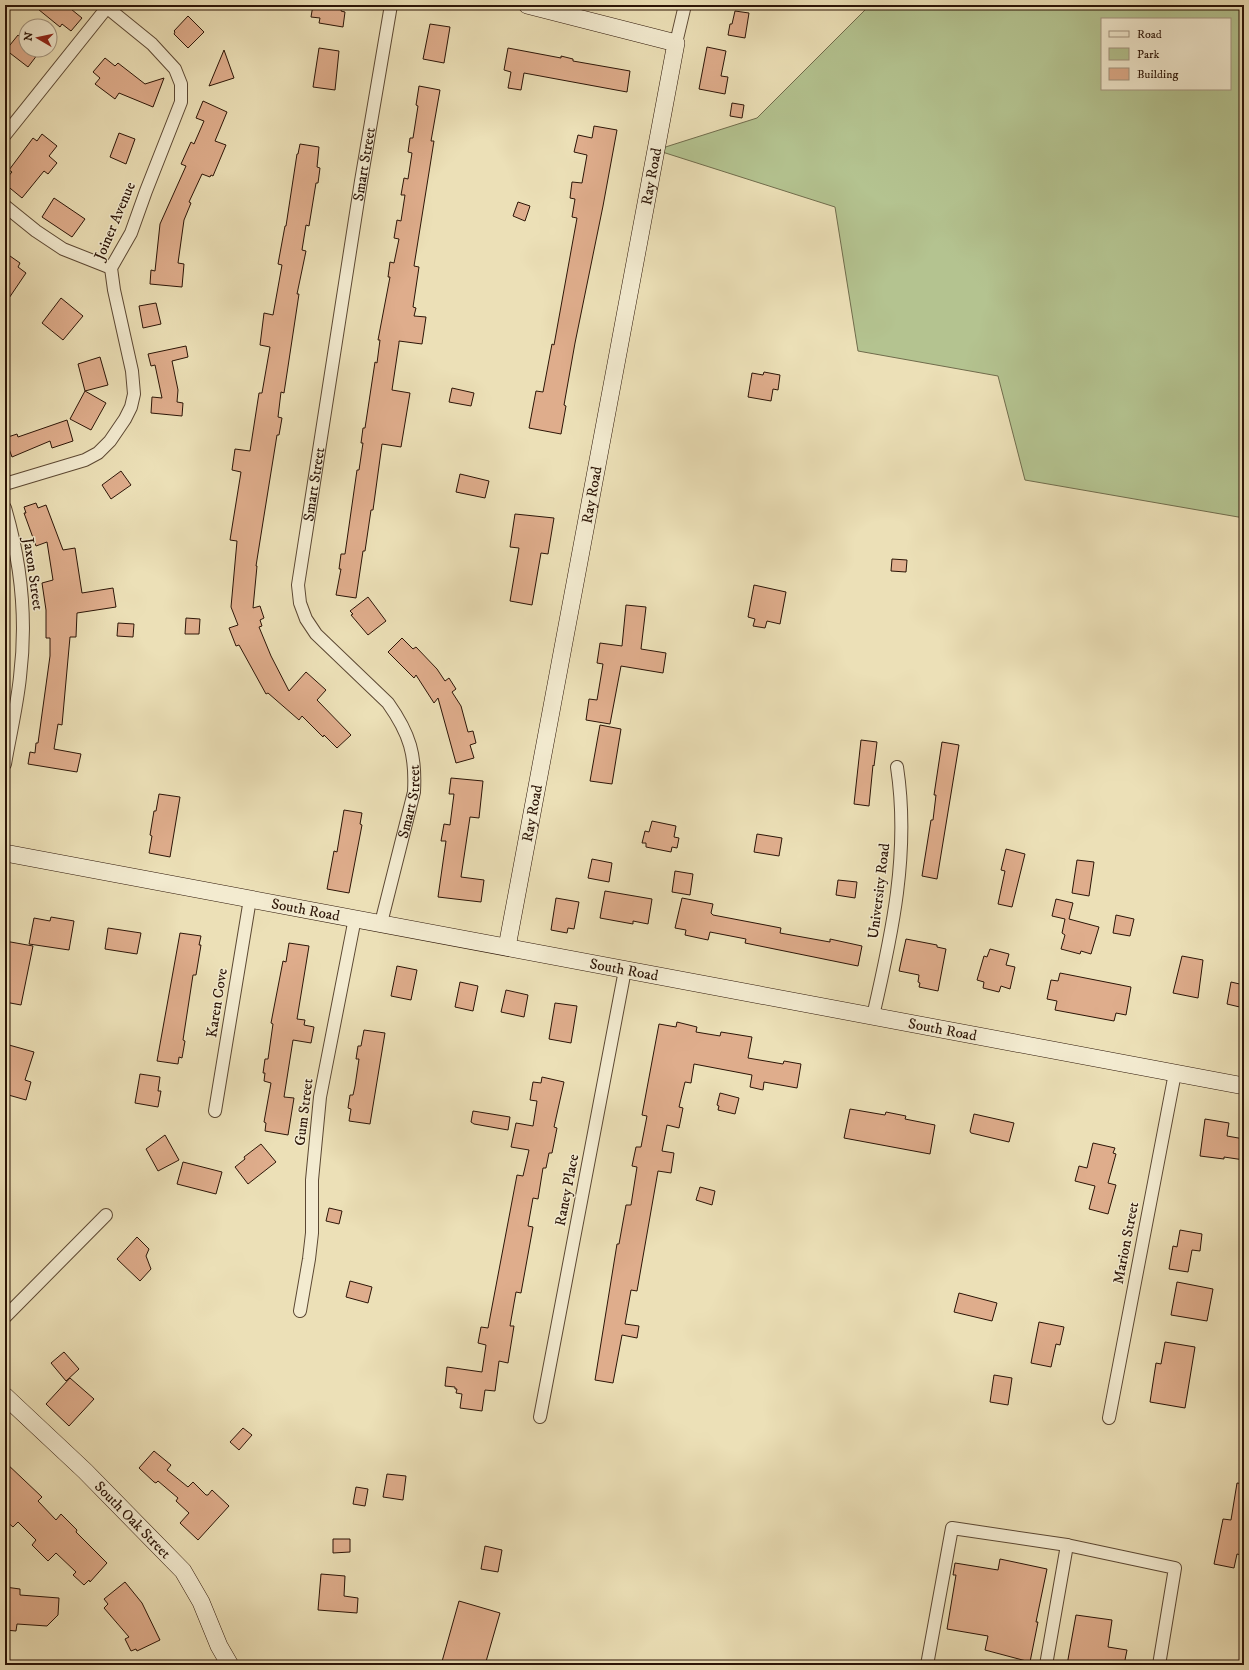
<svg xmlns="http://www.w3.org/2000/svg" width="1249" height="1670" font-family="'IM FELL DW Pica',serif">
<rect width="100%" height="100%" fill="#ece0b7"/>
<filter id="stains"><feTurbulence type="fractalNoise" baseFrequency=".005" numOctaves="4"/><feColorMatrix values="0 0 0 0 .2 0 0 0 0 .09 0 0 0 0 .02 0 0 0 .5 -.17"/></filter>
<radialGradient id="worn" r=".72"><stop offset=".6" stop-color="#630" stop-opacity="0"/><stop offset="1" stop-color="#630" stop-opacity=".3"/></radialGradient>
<path fill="#b4c390" stroke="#706c4c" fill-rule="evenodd" d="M870 5H1244V518L1025 480 998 376 858 351 835 207 656 150 757 118ZM1102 19H1230V89H1102Z"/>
<g fill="#dfad8c" stroke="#2c1507">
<path d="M33 5H66L82 18 71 31 62 24 60 27Z"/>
<path d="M313 5H342L341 11 345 12 343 27 319 23 320 18 311 17Z"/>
<path d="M735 11 749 13 745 38 728 35 730 24H732Z"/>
<path d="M188 16 204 32 188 48 174 34 175 32 174 31Z"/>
<path d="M430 24 450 27 444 63 423 59Z"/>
<path d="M18 35 26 42V50H41L28 67 6 50Z"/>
<path d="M707 47 726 51 721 76 728 77 725 94 699 89Z"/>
<path d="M319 48 339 51 335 90 313 87Z"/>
<path d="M508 48 561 58V56L573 59V61L630 71 627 92 524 73 521 90 508 88 511 72 504 70Z"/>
<path d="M224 50 234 78 209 86Z"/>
<path d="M105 58 115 66 118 63 145 84 164 78 153 107 119 93 115 99 95 84 100 78 93 72Z"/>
<path d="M419 86 440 90 431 141H434L414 266 419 267 413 307 416 308 414 316 426 317 422 344 399 341V343L392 390 410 393 401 447 382 444 373 510H371L365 551H363L356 598 336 595 341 569H339L341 554H345L357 470H359L363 443H361L363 428H365L375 362 377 363 380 340H378L390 277H388L390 262 394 263 399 239 394 238 397 220 401 221 405 195H401L404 178 408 179 412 153 408 152 410 138H413L418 106 416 105Z"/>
<path d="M203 101 227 112 215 141 226 145 213 176 211 175 210 177 202 174 189 202 191 203 184 220 178 263 184 264 182 287 150 284 151 270 155 271 160 224 186 166 181 164 191 142 194 144 204 121 196 118Z"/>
<path d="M732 103 744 105 742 118 730 116Z"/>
<path d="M594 126 617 130 603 206 575 343 564 405 566 406 561 434 529 428 536 391 543 392 552 344 554 345 577 218 572 217 575 199 570 198 572 182 582 183 587 155 574 152 578 135 592 138Z"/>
<path d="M119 133 135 139 126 164 110 157Z"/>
<path d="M42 134 57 146 49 156 57 163 48 174 44 171 22 198 5 184V180L12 172 9 170 33 138 37 141Z"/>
<path d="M300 144 319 147 317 167 320 168 318 183H316L309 226 306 225 302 250 306 251 297 294H299L284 393 281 392 278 417 282 418 279 435H277L263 522 256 566H257L253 608 260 606 264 618 260 620 262 626 259 627 271 656 289 691 306 672 326 690 317 700 351 735 337 748 324 735 323 737 302 716 299 720 268 693 266 694 239 645 236 646 229 628 238 625 231 607 237 541 230 540 241 472 232 470 235 449 250 451 259 393H262L270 347 260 345 264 313 273 315 282 265 278 264 285 226H286L297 154H298Z"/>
<path d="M54 198 85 219 72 237 42 217Z"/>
<path d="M518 202 530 206 525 221 513 216Z"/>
<path d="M10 256 20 263 18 267 26 273 5 304V258L8 260Z"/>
<path d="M61 298 83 316 63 340 42 323Z"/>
<path d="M156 303 161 324 143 328 139 306Z"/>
<path d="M186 346 188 357 172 361 178 390 177 402 183 403 182 416 151 413 152 397 162 398 155 365 151 366 148 354Z"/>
<path d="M100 357 108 385 85 391 78 364Z"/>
<path d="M764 372 780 375 778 390 773 389 771 401 748 397 752 373 763 375Z"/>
<path d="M452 388 474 393 471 406 449 402Z"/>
<path d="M85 391 106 403 91 430 70 419Z"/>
<path d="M67 420 73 441 52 448 50 441 12 457 5 438 17 434 18 437Z"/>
<path d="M121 471 131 485 111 499 102 485Z"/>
<path d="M460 474 489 481 485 498 456 492Z"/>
<path d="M36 503 38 508 46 505 63 550 75 548 82 593 113 588 116 607 77 613 76 637H70L62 725 58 724 54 749 81 754 77 772 28 764 30 752 35 753 36 743H38L50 656V638H46V610L42 583 53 580 47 542 36 546 24 513H26L24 507Z"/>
<path d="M515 514 554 518 548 554 541 553 532 605 510 601 519 548 510 547Z"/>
<path d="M892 559 907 560 906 572 891 571Z"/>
<path d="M754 585 786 592 780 624 767 621 765 628 753 626 755 619 748 617Z"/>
<path d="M368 597 386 621 368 635 351 615 353 614 350 611Z"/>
<path d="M626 605 646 607 641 649 666 653 663 673 621 666 610 724 586 720 589 699 597 700 603 664 597 663 600 643 622 646Z"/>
<path d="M186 618 200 619 199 634H185Z"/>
<path d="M118 623 134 624 133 637 117 636Z"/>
<path d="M402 638 413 649 416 647 437 669 445 681 449 678 456 689 452 692 461 706 468 732 473 731 476 743 470 745 474 758 456 763 438 698 434 703 416 675 414 678 388 652Z"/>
<path d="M600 725 621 729 612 784 590 781Z"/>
<path d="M861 740 877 742 874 766 873 765 869 806 854 804Z"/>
<path d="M942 742 959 745 937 879 922 876 931 820H933L936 795H934Z"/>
<path d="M451 778 483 781 479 818 470 817 461 877 484 880 481 902 438 897 446 841H441L444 824 450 825 454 794H449Z"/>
<path d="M159 794 180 797 170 857 149 853 152 836 150 835 154 811H156Z"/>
<path d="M344 810 362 813 360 824 362 825 349 893 327 889 334 851 337 852Z"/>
<path d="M652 821 676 826 674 837 679 838 677 848 672 847 671 852 646 847V843H642L645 831 649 832Z"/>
<path d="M757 834 782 838 779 856 754 852Z"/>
<path d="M1006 849 1025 854 1012 907 998 904 1005 871 1001 870Z"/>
<path d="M592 859 612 863 609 882 588 878Z"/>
<path d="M1077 860 1094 862 1089 896 1072 893Z"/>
<path d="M675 871 693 874 690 895 672 892Z"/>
<path d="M838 880 857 882 855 898 836 895Z"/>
<path d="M605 891 652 899 648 924 633 921V924L600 918Z"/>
<path d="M556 898 579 902 574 929 568 928 567 933 551 930Z"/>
<path d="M682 898 713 904 711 913 713 915 781 928 780 933 830 942V939L862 946 858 966 745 943 746 939 710 932 708 940 685 935 686 930 675 928Z"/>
<path d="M1056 899 1073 903 1069 919 1099 927 1091 954 1081 951 1080 954 1061 949 1065 935 1062 933 1065 919 1052 916Z"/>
<path d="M1116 915 1134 919 1130 936 1113 933Z"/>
<path d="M51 917 74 921 69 950 29 944 34 918 50 921Z"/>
<path d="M108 928 141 933 137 954 105 949Z"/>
<path d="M180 933 201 936 199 945H201L196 975H193L183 1040 185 1041 182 1058 179 1057 178 1064 157 1061Z"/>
<path d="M906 939 937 945V947L946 949 938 991 919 987 920 983 918 982 919 975 899 971Z"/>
<path d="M5 941 33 946 21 1005 5 1002V984L8 969 5 968Z"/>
<path d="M289 943 309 946 297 1019 305 1020 304 1025 314 1027 311 1043 293 1040 284 1097 294 1098 288 1135 265 1131 266 1123 264 1122 271 1083 264 1081 265 1073H263L265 1059H268L273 1024 271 1023 283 961 286 962Z"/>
<path d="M990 949 1009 954 1006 965 1015 967 1010 989 1001 986 999 992 983 988 984 982 977 980 984 956 987 957Z"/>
<path d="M1182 956 1203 960 1198 998 1173 993Z"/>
<path d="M397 966 417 970 411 1000 391 996Z"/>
<path d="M1060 973 1131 987 1126 1015 1116 1013 1114 1021 1055 1010 1057 1001 1047 999 1051 980 1058 981Z"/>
<path d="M460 982 478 986 473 1011 455 1007Z"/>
<path d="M1231 982 1244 985V1008L1227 1004Z"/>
<path d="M506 990 528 995 524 1017 501 1012Z"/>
<path d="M555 1003 577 1006 571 1043 549 1039Z"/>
<path d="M677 1022 697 1027 696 1032 720 1036 721 1032 752 1037 748 1058 783 1064 784 1061 801 1064 797 1088 764 1082 763 1090 750 1087 752 1075 694 1064 691 1083 685 1082 679 1107 683 1108 679 1128 667 1125 662 1151 674 1153 671 1173 658 1171 637 1291 631 1290 625 1324 639 1326 637 1338 622 1335 613 1383 595 1380 617 1244H619L626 1205H631L637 1167 632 1166 636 1147H641L647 1116 642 1115 659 1024 676 1027Z"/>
<path d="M364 1030 385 1033 370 1124 349 1121 351 1109 348 1108 350 1095H353L355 1086 359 1059H356L358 1046H361Z"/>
<path d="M9 1045 34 1052 25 1080 31 1082 26 1100 5 1094V1059Z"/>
<path d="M140 1074 160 1077 158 1091H161L158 1107 135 1103Z"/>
<path d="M542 1077 564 1082 554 1127 557 1128 552 1153H549L546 1168H543L538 1199 533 1198 528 1226 533 1227 521 1293 516 1292 510 1326H514L508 1363 499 1361 495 1391 485 1390 482 1411 460 1408 462 1394 456 1393 457 1389H455V1387L445 1386 447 1367 482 1372 486 1345 478 1343 481 1327 488 1328 517 1175 523 1176 529 1150 511 1147 516 1123 533 1126 537 1101 530 1100 533 1082 541 1083Z"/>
<path d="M720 1093 739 1098 735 1114 718 1110 719 1106 717 1105Z"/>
<path d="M850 1109 885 1115 886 1112 906 1116 905 1119 935 1125 930 1154 844 1138Z"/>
<path d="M473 1111 510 1117 508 1130 474 1124 471 1122Z"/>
<path d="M974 1114 1014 1123 1009 1142 971 1133 970 1131Z"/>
<path d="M1205 1119 1229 1123 1227 1136 1244 1139V1160L1224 1157V1159L1200 1156Z"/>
<path d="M165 1135 179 1160 158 1171 146 1149Z"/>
<path d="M1093 1143 1115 1148 1113 1153 1116 1154 1108 1183 1116 1185 1108 1214 1089 1209 1095 1186 1075 1181 1079 1166 1087 1168Z"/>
<path d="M261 1144 276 1162 248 1184 235 1167 245 1159 244 1157Z"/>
<path d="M183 1162 222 1172 216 1194 177 1184Z"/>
<path d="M700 1187 715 1191 712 1205 696 1200Z"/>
<path d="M329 1208 342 1211 339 1224 326 1221Z"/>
<path d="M1180 1230 1202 1234 1200 1251 1192 1250 1188 1272 1169 1269 1173 1246 1177 1247Z"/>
<path d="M137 1237 149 1249 146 1256 151 1269 140 1281 117 1259Z"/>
<path d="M350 1281 372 1287 368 1303 346 1297Z"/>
<path d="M1177 1282 1213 1289 1207 1321 1171 1315Z"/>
<path d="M959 1293 997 1303 992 1321 954 1312Z"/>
<path d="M1039 1322 1064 1327 1060 1345 1056 1344 1051 1367 1031 1363Z"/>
<path d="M1165 1342 1195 1347 1185 1408 1150 1402 1156 1363 1161 1364Z"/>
<path d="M64 1352 79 1369 66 1381 51 1363Z"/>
<path d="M994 1375 1012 1378 1008 1405 990 1402Z"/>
<path d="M70 1378 94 1399 69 1426 46 1404Z"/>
<path d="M243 1428 252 1435 239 1450 230 1442Z"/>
<path d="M154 1451 171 1465 167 1470 188 1487 193 1482 206 1495H208L212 1490 229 1506 198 1540 180 1523 189 1513 176 1501 178 1498 158 1481 156 1483 154 1482 139 1468Z"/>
<path d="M5 1462 42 1497 38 1501 56 1520 61 1514 77 1530 76 1532 107 1563 90 1582 89 1580 84 1585 73 1575 76 1572 56 1553 48 1561 32 1545 36 1540 18 1522 13 1527 5 1520Z"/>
<path d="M387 1474 406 1476 403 1500 383 1497Z"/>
<path d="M1237 1483 1244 1484V1515L1240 1536H1244V1538L1241 1555 1237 1554 1234 1568 1214 1564 1223 1519 1231 1520Z"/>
<path d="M356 1487 368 1489 365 1506 353 1504Z"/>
<path d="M333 1539H350V1552L333 1553Z"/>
<path d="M485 1546 502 1550 498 1572 481 1569Z"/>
<path d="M1000 1559 1047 1569 1036 1622H1038L1030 1662 985 1650 988 1636 947 1629 956 1575H953L955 1563 998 1570Z"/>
<path d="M321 1574 345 1576 344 1596 358 1598 357 1613 318 1610Z"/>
<path d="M125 1582 142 1603 160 1640 137 1651 136 1649 131 1651 125 1639 129 1637 104 1608 108 1604 104 1599Z"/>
<path d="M5 1587 20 1589V1595L59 1598 58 1615 47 1626 17 1624 16 1631 5 1630Z"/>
<path d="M459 1601 500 1613 485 1665H441Z"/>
<path d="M1076 1615 1112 1620 1108 1647 1127 1650 1124 1665H1067Z"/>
</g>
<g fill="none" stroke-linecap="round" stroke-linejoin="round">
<g stroke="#5c4833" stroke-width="14">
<g id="street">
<path d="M676 43 685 5"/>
<path d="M5 135 109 5"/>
<path d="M5 206 36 231 63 249 111 268"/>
<path d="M5 484 85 460 98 453 110 441 125 419 131 407 134 394 132 371 114 290 111 268 131 233 146 191 181 102V84L175 69 152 44 104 5"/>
<path d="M5 508C21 562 27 620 20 677 17 706 10 735 5 764"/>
<path id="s1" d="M381 923 414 792C416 755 410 734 388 703L316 634 306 619 300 603 298 585 361 181 391 5"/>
<path d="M873 1016C892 934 910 852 897 767"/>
<path d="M215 1111 250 899"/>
<path d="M300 1311 309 1259 312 1233V1180L320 1097 355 918"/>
<path d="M5 1317 106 1215"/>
<path d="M540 1417 625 970"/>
<path d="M1109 1418 1175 1073"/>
<path d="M927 1665 952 1528 1067 1545 1175 1568 1159 1665"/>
<path d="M1046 1665 1067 1545"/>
</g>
</g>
<g stroke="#2c1507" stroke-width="18">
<g id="secondary">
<path id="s2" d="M5 853 1244 1086"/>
<path id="s3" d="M507 947 676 43 527 5"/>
<path id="s4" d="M5 1396 85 1471 183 1571 201 1602 219 1646 230 1665"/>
</g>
</g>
<use href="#street" stroke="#f3ebd0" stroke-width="12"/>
<use href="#secondary" stroke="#f3ebd0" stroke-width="17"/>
</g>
<g text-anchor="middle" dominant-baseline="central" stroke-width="3" stroke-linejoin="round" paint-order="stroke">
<g font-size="15" fill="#2c1507" stroke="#f3ebd0">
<text stroke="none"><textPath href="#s1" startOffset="809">Smart Street</textPath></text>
<text stroke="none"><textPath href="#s3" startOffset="784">Ray Road</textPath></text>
<text transform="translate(115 221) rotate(-67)">Joiner Avenue</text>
<text stroke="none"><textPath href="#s1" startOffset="485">Smart Street</textPath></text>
<text stroke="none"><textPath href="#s3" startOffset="460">Ray Road</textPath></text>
<text transform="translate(33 574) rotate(82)">Jaxon Street</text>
<text stroke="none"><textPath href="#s1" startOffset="125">Smart Street</textPath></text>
<text stroke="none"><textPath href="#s3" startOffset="136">Ray Road</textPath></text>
<text transform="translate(879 891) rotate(-83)">University Road</text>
<text stroke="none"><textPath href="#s2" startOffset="306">South Road</textPath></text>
<text stroke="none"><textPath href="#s2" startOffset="630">South Road</textPath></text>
<text transform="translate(217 1003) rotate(-81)">Karen Cove</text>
<text stroke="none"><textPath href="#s2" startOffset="954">South Road</textPath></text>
<text transform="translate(304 1112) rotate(-83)">Gum Street</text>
<text transform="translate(567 1190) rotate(-79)">Raney Place</text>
<text transform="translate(1126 1243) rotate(-79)">Marion Street</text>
<text stroke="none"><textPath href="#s4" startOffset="178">South Oak Street</textPath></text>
</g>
</g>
<rect width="1249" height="1670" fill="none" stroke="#ece0b7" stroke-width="20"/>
<rect x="6" y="6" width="1237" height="1658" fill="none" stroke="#2c1507" stroke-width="2"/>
<rect x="10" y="10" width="1229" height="1650" fill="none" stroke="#2c1507"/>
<rect x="1101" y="18" width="130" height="72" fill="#f3ebd0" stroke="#a39580"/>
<rect x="1109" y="31" width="20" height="6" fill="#f3ebd0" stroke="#a39580"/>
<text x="1137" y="38" font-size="12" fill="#2c1507">Road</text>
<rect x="1109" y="48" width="20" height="12" fill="#b4c390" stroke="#a39580"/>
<text x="1137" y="58" font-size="12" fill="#2c1507">Park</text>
<rect x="1109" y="68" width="20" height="12" fill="#dfad8c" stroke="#a39580"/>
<text x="1137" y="78" font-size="12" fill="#2c1507">Building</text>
<g transform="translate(38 38) rotate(279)"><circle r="19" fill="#f3ebd0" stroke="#a39580"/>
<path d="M0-3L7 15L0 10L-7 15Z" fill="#8f2418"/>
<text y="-6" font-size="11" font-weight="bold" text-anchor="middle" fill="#2c1507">N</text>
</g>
<rect width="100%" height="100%" filter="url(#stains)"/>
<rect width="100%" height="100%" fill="url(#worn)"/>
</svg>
